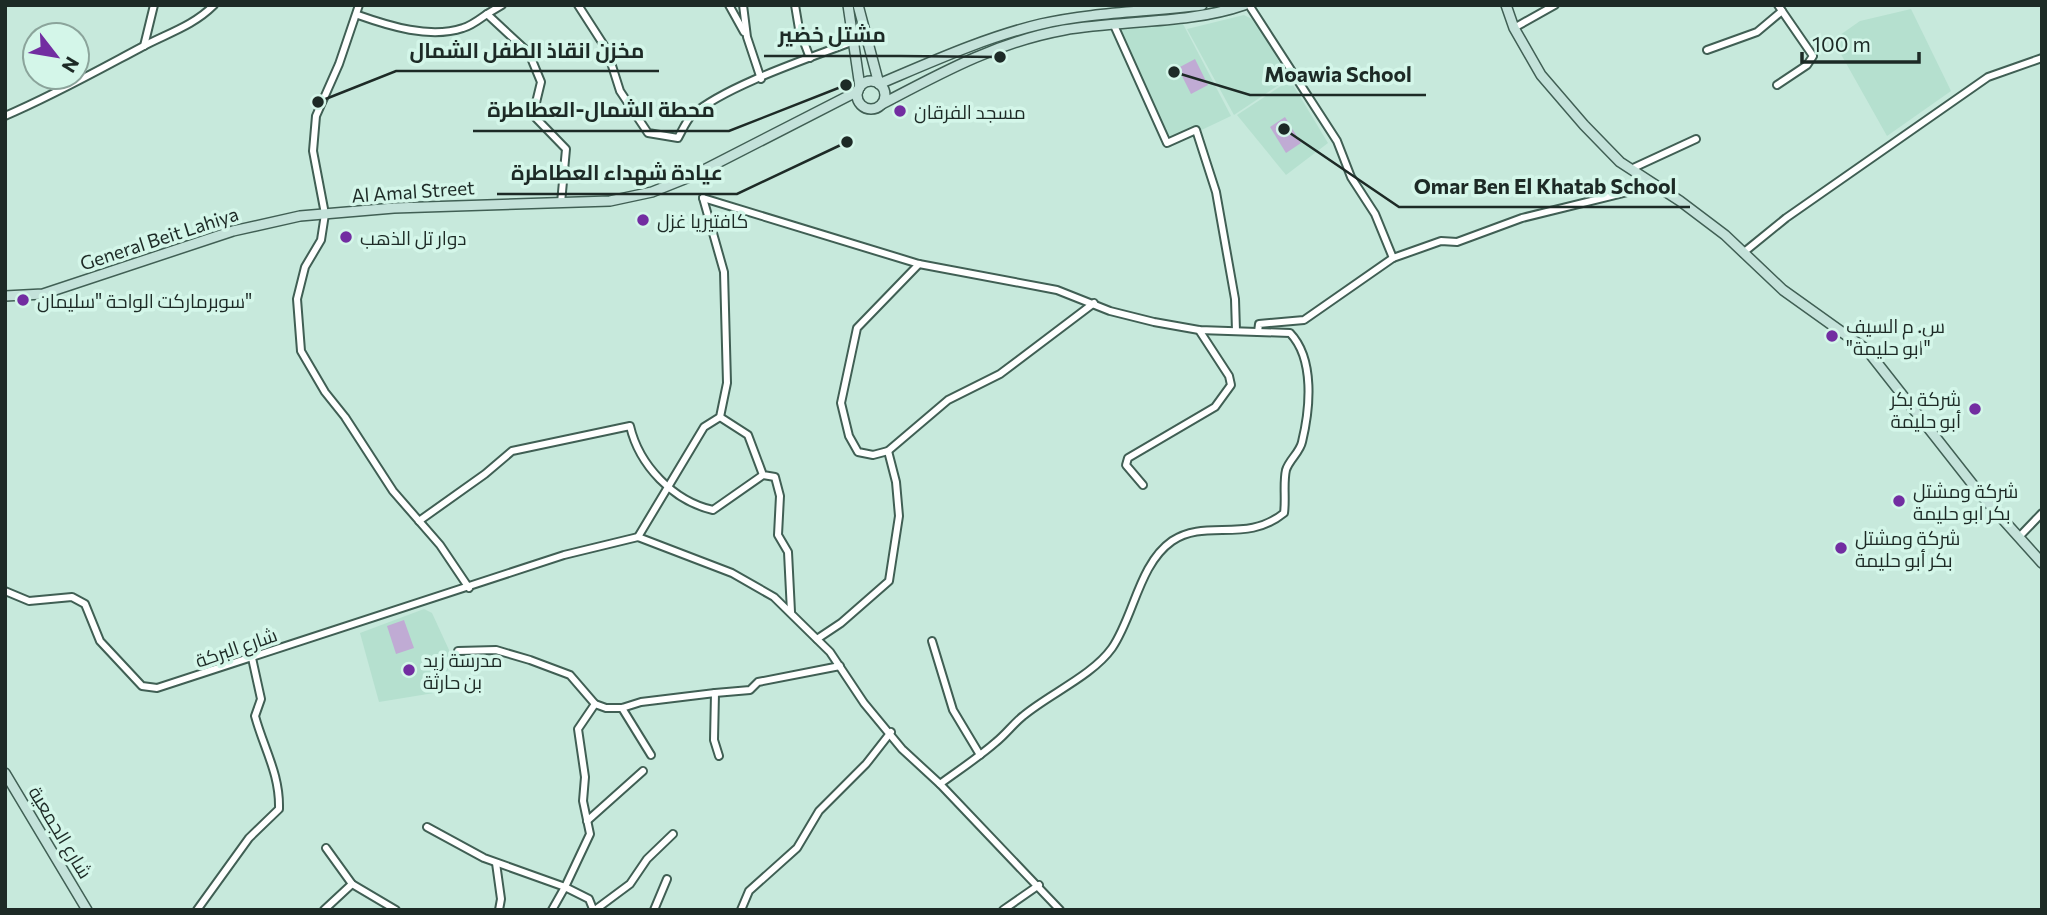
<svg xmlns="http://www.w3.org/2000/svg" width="2047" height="915" font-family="Commissioner,Cairo,sans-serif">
<rect width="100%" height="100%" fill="#c7e9dc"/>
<g fill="#b5e0cf">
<path d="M1911 9 1951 91 1887 136 1833 40 1860 21Z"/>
<path d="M1244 15 1254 20 1289 78 1234 115 1187 29Z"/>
<path d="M1183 24 1231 116 1172 144 1119 29Z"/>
<path d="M1290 80 1328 143 1286 175 1237 115Z"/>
<path d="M424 609 432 613 449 650 446 691 379 702 360 633Z"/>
</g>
<g fill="#c0abd4">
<path d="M1195 59 1208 85 1191 94 1178 68Z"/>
<path d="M1285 117 1301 143 1286 153 1270 127Z"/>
<path d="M404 620 414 648 396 654 387 626Z"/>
</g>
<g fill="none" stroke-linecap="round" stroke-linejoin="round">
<g stroke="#405f54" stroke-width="10">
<g id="street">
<path d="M359 5 339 64 316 116 313 151 325 214 321 240 305 267 297 299 301 351 325 392 345 417 393 491 440 545 469 588"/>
<path d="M578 5 607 50 620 91 648 133 678 138C682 131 686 121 692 115 727 85 810 58 854 41"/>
<path d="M729 5 744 32"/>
<path d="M743 5 747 37 761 79"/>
<path d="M795 5 799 29 810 58"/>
<path d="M1249 5 1337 141 1351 177 1375 214 1393 258"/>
<path d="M487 14 502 5"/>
<path d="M358 15C389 26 430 39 463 28 471 26 480 19 487 14L529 53 541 82 533 115 566 149 561 203"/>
<path d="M1113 23 1167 143 1196 130 1216 192 1235 299 1236 331"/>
<path d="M1514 28 1555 5"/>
<path d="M144 46 154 5"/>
<path d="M1707 50 1757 32 1782 11 1778 5"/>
<path d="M1777 85 1807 65 1813 56 1782 11"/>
<path d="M5 116C52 96 95 72 140 48 165 34 192 27 214 5"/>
<path d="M1631 169 1696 139"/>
<path d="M703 198 919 264 1057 290 1110 311 1154 322 1199 330 1290 333C1315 359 1310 409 1302 442 1300 452 1289 460 1286 470 1283 483 1286 500 1284 513 1246 544 1206 518 1172 541 1139 564 1134 616 1112 648 1092 676 1049 694 1023 716 1013 724 1006 734 996 742 979 757 959 770 940 784"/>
<path d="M1743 253 1786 218 1988 77 2042 58"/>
<path d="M919 264 857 328 841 403 849 436 858 452 873 455 888 451 948 400 1000 374 1094 303"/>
<path d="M1258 332 1259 324 1304 320 1393 258 1441 241 1457 242 1522 218 1656 185"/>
<path d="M720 417 748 435 763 475 775 477 780 496 778 535 788 552 791 612"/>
<path d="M1143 485 1126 465 1128 458 1215 407 1231 385 1229 376 1199 330"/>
<path d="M419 521 485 474 512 451 630 426C639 465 673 501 713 510L763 475"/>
<path d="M638 537 704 427 720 417 727 383 724 272 703 198"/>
<path d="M2019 537 2042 513"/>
<path d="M5 591 29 601 72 597 85 604 100 641 142 686 157 688 564 555 638 537 732 573 774 597 830 652 864 703 902 749 940 784 1060 910"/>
<path d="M817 639 841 623 889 581 899 516 896 482 888 451"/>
<path d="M932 641 953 710 980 755"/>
<path d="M458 651 496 650 530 660 570 675 595 704 606 708H622L641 702 715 693 714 740 719 756"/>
<path d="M715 693 750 690 758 682 840 666"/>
<path d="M622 708 651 755"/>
<path d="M587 821 643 771"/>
<path d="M427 827 484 858 565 887 590 834 583 801 585 777 578 729 595 704"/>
<path d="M326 848 352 884 396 910"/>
<path d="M496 863 501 899 499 910"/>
<path d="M197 910 249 838 279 809C280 774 264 749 255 716L261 699 252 658"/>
<path d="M324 910 352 884"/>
<path d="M552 910 565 887 589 899 593 909"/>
<path d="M595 910 630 884 647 859 673 834"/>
<path d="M654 910 667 879"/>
<path d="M741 910 749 891 797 848 819 811 866 764 891 732"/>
<path d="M1003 910 1039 885"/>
</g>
</g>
<g stroke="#405f54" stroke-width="12">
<g id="secondary">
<path d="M848 5 860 87"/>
<path d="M858 5 879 84C931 62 986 37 1041 24 1094 12 1148 12 1202 5"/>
<path d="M1506 5 1514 28 1541 75 1584 125 1620 162 1680 201 1725 235 1783 290 1867 350 1981 495 2042 563"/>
<circle cx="871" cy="95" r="14"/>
<path d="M882 104C941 73 997 42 1064 30 1122 20 1190 24 1244 5"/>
<path d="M5 296 43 294 233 231 300 216 394 208 610 201 652 192 692 176 858 91"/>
<path d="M5 773 87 910"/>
</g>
</g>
<use href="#street" stroke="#fff" stroke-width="6"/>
<use href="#secondary" stroke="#c4e2da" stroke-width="9"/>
</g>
<g fill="#722da1" stroke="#d4f6e9" stroke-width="2.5">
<circle cx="900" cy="111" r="7"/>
<circle cx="643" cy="220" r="7"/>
<circle cx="346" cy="237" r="7"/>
<circle cx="23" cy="300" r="7"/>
<circle cx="1832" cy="336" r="7"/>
<circle cx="1975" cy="409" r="7"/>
<circle cx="1899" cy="501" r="7"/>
<circle cx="1841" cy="548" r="7"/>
<circle cx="409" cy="670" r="7"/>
</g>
<g text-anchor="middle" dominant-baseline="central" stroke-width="7" stroke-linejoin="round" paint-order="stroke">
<g font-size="19" fill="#1d2a26" stroke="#d4f6e9" text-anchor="start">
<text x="914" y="111">مسجد الفرقان</text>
<text x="657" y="220">كافتيريا غزل</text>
<text x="360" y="237">دوار تل الذهب</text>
<text x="37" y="300">سوبرماركت الواحة "سليمان"</text>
<text x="1846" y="325">س. م السيف<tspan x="1846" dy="22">"ابو حليمة"</tspan></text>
<text x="1961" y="398" text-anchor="end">شركة بكر<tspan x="1961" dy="22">أبو حليمة</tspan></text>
<text x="1913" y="490">شركة ومشتل<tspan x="1913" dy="22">بكر ابو حليمة</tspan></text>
<text x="1855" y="537">شركة ومشتل<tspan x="1855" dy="22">بكر أبو حليمة</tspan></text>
<text x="423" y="659">مدرسة زيد<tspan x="423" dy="22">بن حارثة</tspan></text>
</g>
<g font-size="19" fill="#1d2a26" stroke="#d4f6e9">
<text transform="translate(413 191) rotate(-4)">Al Amal Street</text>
<text transform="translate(159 238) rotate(-18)">General Beit Lahiya</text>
<text transform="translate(236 647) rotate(-19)">شارع البركة</text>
<text transform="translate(61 832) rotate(59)">شارع الجمعية</text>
</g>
</g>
<path fill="none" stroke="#1d2a26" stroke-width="2.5" d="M1000 57L900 56H764M318 102L396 71H659M1174 72L1250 95H1426M846 85L729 131H473M847 142L737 194H497M1284 129L1399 207H1690"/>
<g fill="#1d2a26" stroke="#d4f6e9" stroke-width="2.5">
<circle cx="1000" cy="57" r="7"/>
<circle cx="318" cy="102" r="7"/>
<circle cx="1174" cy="72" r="7"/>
<circle cx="846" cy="85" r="7"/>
<circle cx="847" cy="142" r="7"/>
<circle cx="1284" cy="129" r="7"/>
</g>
<g font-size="21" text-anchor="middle" font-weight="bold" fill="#1d2a26" stroke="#d4f6e9" stroke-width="7" stroke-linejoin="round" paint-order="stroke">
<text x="832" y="42">مشتل خضير</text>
<text x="527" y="58">مخزن انقاذ الطفل الشمال</text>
<text x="1338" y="82">Moawia School</text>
<text x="601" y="117">محطة الشمال-العطاطرة</text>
<text x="617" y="180">عيادة شهداء العطاطرة</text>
<text x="1545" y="194">Omar Ben El Khatab School</text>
</g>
<rect width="2047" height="915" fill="none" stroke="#1d2a26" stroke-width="14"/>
<g transform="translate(56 56) rotate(121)"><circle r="33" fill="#d4f6e9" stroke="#8ba49b" stroke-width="2"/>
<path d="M0-5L12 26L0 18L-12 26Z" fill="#722da1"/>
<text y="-10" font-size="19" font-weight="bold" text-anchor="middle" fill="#1d2a26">N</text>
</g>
<path d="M1802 52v10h117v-10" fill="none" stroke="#1d2a26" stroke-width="3.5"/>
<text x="1812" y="52" font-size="21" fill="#1d2a26" stroke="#d4f6e9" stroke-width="5" paint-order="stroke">100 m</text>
</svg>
